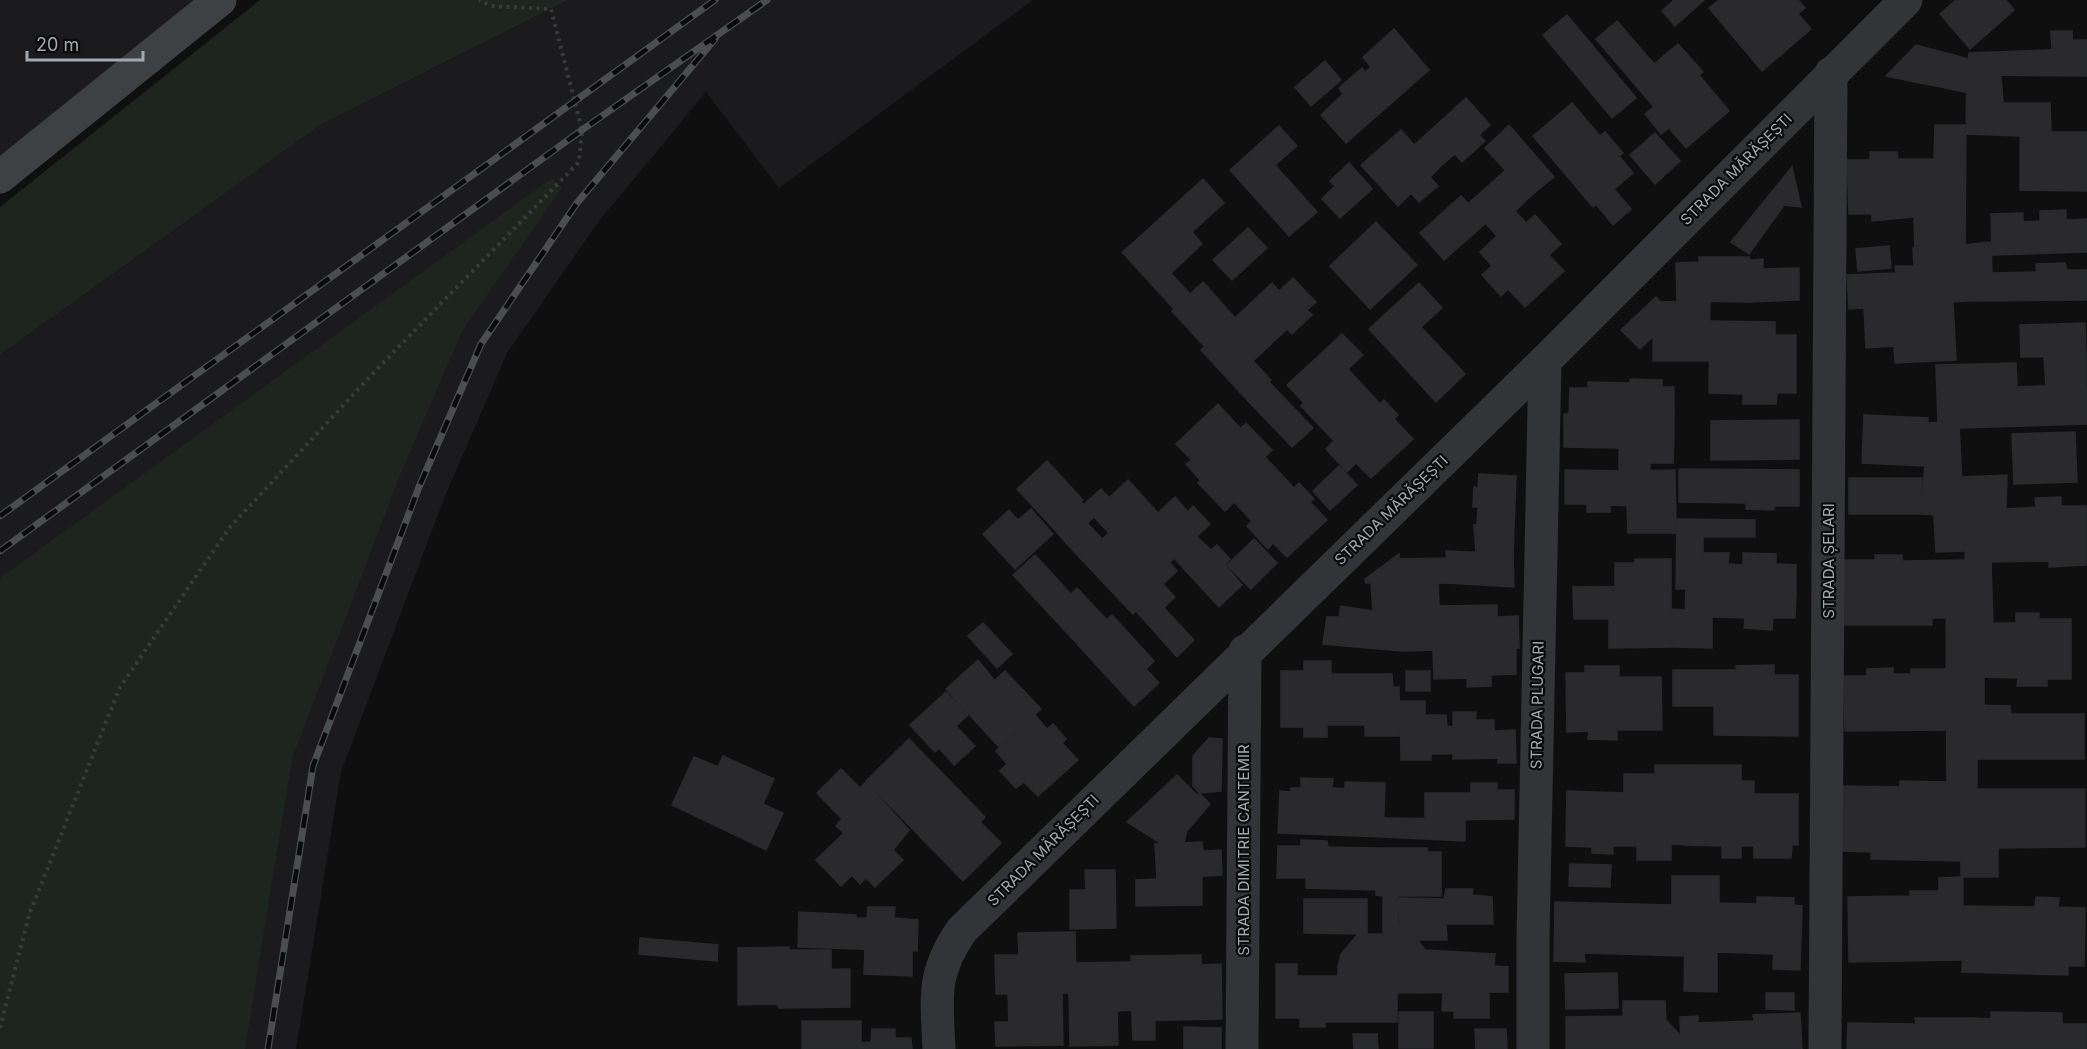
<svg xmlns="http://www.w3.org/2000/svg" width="2087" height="1049" font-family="Inter,sans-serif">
<rect width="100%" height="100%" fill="#0f0f10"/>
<g fill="#1b1b1d">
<path d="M0 0H220L0 177Z"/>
<path d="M568 0H1033L779 188 706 92 599 221 507 353 445 496 341 772 296 1049H0V355L319 126Z"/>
</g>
<g fill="#1e241e">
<path d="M260 0H568L319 126 0 355V207Z"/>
<path d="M552 178 562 188 462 331 398 480 292 759 245 1049H0V578Z"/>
</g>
<g fill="#2a2a2c" stroke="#292a2c" stroke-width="1.5">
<path d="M1674 0H1704L1675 26 1662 11Z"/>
<path d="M1719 0H1798L1805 8 1798 14 1811 29 1762 71 1709 8Z"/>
<path d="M1956 0H2006L2014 10 1970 49 1940 14Z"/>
<path d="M1567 15 1636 98 1612 118 1543 35Z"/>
<path d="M1617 21 1654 64 1678 44 1703 72 1699 75 1729 111 1686 148 1669 128 1661 134 1645 114 1654 107 1596 39Z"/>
<path d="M1394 29 1429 70 1346 143 1321 115 1343 94 1339 88 1362 68 1365 72 1371 67 1363 57Z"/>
<path d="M2051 31H2072L2073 49H2052Z"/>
<path d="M2072 40H2087V76L1967 75 1969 53 2073 49Z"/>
<path d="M1916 45 1969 59 1966 92 1886 76Z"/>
<path d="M1325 61 1341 80 1311 106 1295 87Z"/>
<path d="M1967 75H2001L2003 103H2050L2051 132H2020V136L1966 134Z"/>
<path d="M1466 98 1490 125 1479 135 1485 141 1462 162 1455 154 1444 163 1422 138Z"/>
<path d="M1572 103 1600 136 1605 132 1623 153 1619 156 1633 173 1593 207 1533 136Z"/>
<path d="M1509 125 1554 177 1533 194 1509 167 1505 170 1485 148Z"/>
<path d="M1935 125H1966L1965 245 1915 248 1914 217 1963 184 1939 185 1938 159H1934Z"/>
<path d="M1279 126 1297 146 1275 165 1317 212 1289 236 1230 170Z"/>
<path d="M1401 130 1414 145 1422 138 1444 163 1430 177 1438 186 1419 202 1411 193 1398 206 1361 165Z"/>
<path d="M2020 132H2087V191L2020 190Z"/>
<path d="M1655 133 1680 161 1655 184 1630 155Z"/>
<path d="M1870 152H1897L1898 159H1938L1939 185 1963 184 1914 217 1872 221V214H1849L1847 160H1870Z"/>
<path d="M1349 163 1372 189 1340 218 1322 199 1335 186 1330 181Z"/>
<path d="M1509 167 1533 194 1515 211 1526 223 1535 215 1561 244 1549 255 1564 271 1525 307 1508 289 1501 296 1482 275 1492 266 1480 252 1497 236 1468 204Z"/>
<path d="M1792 167 1801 207 1784 205 1749 254 1731 242Z"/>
<path d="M1203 179 1224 203 1192 232 1202 244 1171 273 1163 265 1157 270 1133 243Z"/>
<path d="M1614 189 1631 209 1613 225 1596 204Z"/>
<path d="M1461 196 1486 223 1444 260 1420 233Z"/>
<path d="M2066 210V220L2087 219V252L1992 255 1991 214 2023 213V222L2040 221V211Z"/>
<path d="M1376 222 1417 265 1370 309 1330 266Z"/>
<path d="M1248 228 1267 248 1232 280 1213 260Z"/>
<path d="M1991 242 1992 273 2036 272V264L2065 263 2067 270H2087V300L1966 301 1963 245Z"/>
<path d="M1133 243 1157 270 1163 265 1190 294 1174 309 1122 252Z"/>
<path d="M1963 245 1966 301 1849 309 1847 275 1896 273 1895 266H1914L1913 248Z"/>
<path d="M1889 246 1891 268 1858 271 1856 249Z"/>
<path d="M1699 257H1749V302L1677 301 1676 263 1699 262Z"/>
<path d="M1763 259V269L1799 268V300L1749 302 1748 260Z"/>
<path d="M1293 278 1316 302 1307 310 1312 315 1292 334 1287 329 1253 361 1271 380 1248 401 1201 350 1272 283 1279 291Z"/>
<path d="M1203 282 1235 318 1204 346 1172 311Z"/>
<path d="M1419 283 1442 308 1421 327 1465 374 1436 402 1369 329Z"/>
<path d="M1656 297 1674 316 1640 349 1621 330Z"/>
<path d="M1710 301 1709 361H1653V337L1674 316 1660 302Z"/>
<path d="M1953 302 1956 360 1895 363 1894 346 1866 348 1864 308Z"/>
<path d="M1710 321 1775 322V335H1796V393H1777L1776 404H1743V394L1709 393Z"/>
<path d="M2085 323 2086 356 2021 357 2020 325Z"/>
<path d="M1342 334 1363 355 1348 369 1380 404 1384 400 1398 415 1394 419 1413 439 1371 478 1356 463 1347 472 1326 449 1334 441 1301 406 1304 403 1287 385Z"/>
<path d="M2086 356V384L2046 386 2044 357Z"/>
<path d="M2016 363 2017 387 2086 384 2087 424 1959 428V422L1938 423 1936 365Z"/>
<path d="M1630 379 1662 380V387H1674V415H1569L1570 388H1588V382L1630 383Z"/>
<path d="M1269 382 1313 428 1292 447 1248 401Z"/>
<path d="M1218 404 1240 428 1207 461 1214 468 1201 481 1186 464 1192 460 1176 444Z"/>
<path d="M1564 414 1674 415V432H1663L1619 448 1564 447Z"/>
<path d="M1864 415 1928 418 1926 466 1862 463Z"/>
<path d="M1799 420V459L1711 460V421Z"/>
<path d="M1959 422 1965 551 1936 552 1934 515 1922 514 1927 423Z"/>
<path d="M1246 423 1272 450 1265 457 1294 488 1299 483 1314 499 1310 502 1327 520 1287 557 1273 543 1268 549 1247 526 1252 521 1234 502 1225 511 1198 483 1214 468 1207 461Z"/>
<path d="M1663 432H1674L1673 463H1650V471H1619V448Z"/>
<path d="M2075 432 2077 482 2014 484 2012 434Z"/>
<path d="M1047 461 1083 500 1053 528 1017 489Z"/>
<path d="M1339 466 1357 485 1330 510 1313 491Z"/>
<path d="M1679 469 1799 470V506H1774V510L1746 509V503L1679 502Z"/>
<path d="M1565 470 1633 471V506L1610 505V512H1587V504H1565Z"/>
<path d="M1675 470 1676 533H1628L1627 506H1633V471Z"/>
<path d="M1479 474 1516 476 1513 554 1476 552 1474 525H1477L1478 507H1473L1474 487 1478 488Z"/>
<path d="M2007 475 2006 509 2036 507 2035 498 2061 497V506H2086V565L2049 567V561L1991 562 1965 543 1962 477Z"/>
<rect x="1849" y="478" width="73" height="36"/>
<path d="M1128 480 1158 513 1175 497 1188 512 1193 506 1210 524 1170 562 1110 497Z"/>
<path d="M1101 489 1159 550 1134 573 1102 539 1109 533 1083 505Z"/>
<path d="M1081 502 1094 517 1066 543 1053 528Z"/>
<path d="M1031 509 1053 534 1015 569 983 534 1009 510 1018 520Z"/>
<path d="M1677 519 1755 520V537H1703V589H1676Z"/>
<path d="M1088 524 1134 573 1113 593 1066 543Z"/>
<path d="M1197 537 1211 550 1217 545 1230 559 1225 565 1242 585 1219 607 1174 558Z"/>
<path d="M1254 539 1277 563 1251 589 1227 565Z"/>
<path d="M1965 543 1991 562 1992 594 1966 595Z"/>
<path d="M1159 550 1177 571 1163 584 1175 597 1159 612 1147 600 1133 614 1113 593Z"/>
<path d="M1446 551 1513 554 1514 587 1448 583Z"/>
<path d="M1704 553H1729L1728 564 1743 565V553L1776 554V564L1796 565V593L1703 589Z"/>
<path d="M1399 554 1401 651 1323 644 1327 617H1339L1341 606 1373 611 1371 583H1366L1365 579Z"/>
<path d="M1035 555 1071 594 1077 588 1107 620 1079 646 1013 575Z"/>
<path d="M1875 555H1902V561L1965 560 1966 595 1946 596V618H1932V625H1844V560H1875Z"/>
<path d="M1447 558 1448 583 1399 584V559Z"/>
<path d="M1635 559H1671V586H1615V563H1635Z"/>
<path d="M1438 583 1439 606 1497 605V617L1518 616 1519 648 1401 651 1399 584Z"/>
<path d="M1671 586V647L1609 648V619H1574L1573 587Z"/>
<path d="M1686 588 1796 593 1795 618H1773L1772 630 1744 628 1745 618 1685 616Z"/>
<path d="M1992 594 1993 623H1982L1956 645 1984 677V706L1971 705V759H1977V789H1960L1961 807H1947L1946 596Z"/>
<path d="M1147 600 1159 612 1163 607 1194 640 1177 657 1136 611Z"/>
<path d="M1671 609 1686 610 1685 616 1712 617V648L1671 647Z"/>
<path d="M2016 613H2039V619H2071V679H2047V686H2017L2018 678 1984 677 1956 645 1982 623H2016Z"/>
<path d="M1112 615 1154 661 1146 669 1159 683 1134 706 1079 646Z"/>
<path d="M983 623 1012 654 997 668 968 636Z"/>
<path d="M1516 648V674L1491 675V686L1467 687V678L1434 679 1433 650Z"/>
<path d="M978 660 994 680 964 709 946 689Z"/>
<path d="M1304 661H1331V674H1392L1393 687H1399L1400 736H1365V725H1327V737H1304V727H1281V671H1304Z"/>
<path d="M1774 665V675H1798V736L1714 735V706H1673V670H1736V666Z"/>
<path d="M1585 666H1619V677H1661L1662 730H1617V740L1588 739 1589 731 1567 732 1566 673H1585Z"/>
<path d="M1893 668V674H1911V669H1946L1947 730 1845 731 1844 676H1867V669Z"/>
<path d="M1005 671 1041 709 999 747 964 709Z"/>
<rect x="1406" y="671" width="24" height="20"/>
<path d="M946 692 968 715 956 726 975 746 954 765 939 748 935 752 910 725Z"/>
<path d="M1400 701H1425V715H1446L1447 726 1453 727V754H1431V760H1401Z"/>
<path d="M1971 705 2010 706 2011 714H2084V759H1971Z"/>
<path d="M1453 712H1476V720H1471V726L1453 727Z"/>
<path d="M1035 715 1047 729 1053 724 1066 739 1062 743 1078 760 1038 796 1024 782 1016 788 1000 771 1007 764 996 751Z"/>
<path d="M1471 720H1494V731L1515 730 1516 763H1498V758L1453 759V727L1471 726Z"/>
<path d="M1209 738 1222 739 1221 791 1199 793 1193 786V756Z"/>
<path d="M909 739 985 817 980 822 1001 843 963 881 866 781Z"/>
<path d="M723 756 774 779 763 804 783 813 766 850 695 816Z"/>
<path d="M694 757 718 767 695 816 672 805Z"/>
<path d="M1655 765H1688V845L1671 844V860H1637V846H1613V854L1592 853V847L1566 846 1567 791 1624 793V774H1655Z"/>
<path d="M1688 765H1741V781H1754V846H1741V858H1722V846L1688 845Z"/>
<path d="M841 769 860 788 866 782 909 830 893 850 903 860 875 887 866 878 860 884 852 875 841 886 816 860 844 833 836 826 842 819 817 793Z"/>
<path d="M1177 775 1197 795 1168 825 1162 844 1127 822Z"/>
<path d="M1301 778 1333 779 1332 788 1345 789V782L1385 783 1383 837 1278 833 1280 791 1291 792V788H1301Z"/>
<path d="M1900 781 1947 782V807H1961V861L1871 859V852L1842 851 1843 786 1900 787Z"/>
<path d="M1471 783H1497V790H1514V819L1425 820V793H1471Z"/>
<path d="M1960 789H2085V847L1998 848V877H1961Z"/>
<path d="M1199 793 1210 804 1187 831 1184 843 1162 844 1168 825Z"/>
<path d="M1753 794H1798V845H1792L1791 858H1754Z"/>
<path d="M1384 818 1465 819V841L1383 837Z"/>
<path d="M1301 840 1327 841 1328 847 1376 848V890L1306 888V878H1277L1278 846H1301Z"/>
<path d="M1202 842 1203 851 1221 850 1222 875 1157 879 1155 844Z"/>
<path d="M1376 848H1427L1428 852H1441V896H1398V924H1446L1447 940H1418L1413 934H1383V896L1376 895Z"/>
<path d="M1570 864 1611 865 1610 887 1569 886Z"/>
<path d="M1085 870H1115L1116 928 1070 929V890H1086Z"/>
<path d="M1672 876H1719V903L1757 904V897L1794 898V905L1802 906 1801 936 1685 934V927L1672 905Z"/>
<path d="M1202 877V905L1136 906V880Z"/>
<path d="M1963 877V960L1849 962 1848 897 1910 896V891H1939V878Z"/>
<path d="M1446 889H1473L1472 895 1492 897 1493 924H1400L1398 898 1444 899Z"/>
<path d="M2036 897 2059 898 2058 907 2085 908 2084 966H2068V975L1962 972 1964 906 2035 907Z"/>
<path d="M1304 899H1367V934L1304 933Z"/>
<path d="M1555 902 1672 905 1685 927 1684 956 1584 953 1585 962 1554 961Z"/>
<path d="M868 907H895L894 918 918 920 917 951 798 947 799 912 856 915V918H867Z"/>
<path d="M1075 932 1076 993 996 994 995 955H1019L1018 933Z"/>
<path d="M1358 934H1397V967H1338L1341 954Z"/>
<path d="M1397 934H1413L1425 950 1495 954 1494 966 1508 967V992L1397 993Z"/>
<path d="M1685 934 1774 935 1773 954 1717 952V992L1684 991Z"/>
<path d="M1774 935 1801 936 1800 970 1773 969Z"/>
<path d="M640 938 718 945 717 961 639 954Z"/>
<path d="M789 947V970L850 969V1007L779 1008 777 1004 738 1005V948Z"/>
<path d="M865 949 912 951V976L864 974Z"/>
<rect x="789" y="950" width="42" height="20"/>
<path d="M1201 955V965L1221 964 1222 1019 1132 1021 1131 956Z"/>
<path d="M1131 962 1132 1010 1117 1011 1118 1045 1070 1046 1069 993H1076V963Z"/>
<path d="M1276 964H1297V976H1338V967H1397V1022H1325V1027H1300V1018H1276Z"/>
<path d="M1617 973 1618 1008 1566 1009 1565 974Z"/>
<path d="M1443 992H1455L1454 1011H1442Z"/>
<path d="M1455 992H1489V1018H1454Z"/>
<path d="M1062 993 1063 1045 996 1046 995 1022H1009L1008 994Z"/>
<path d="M1766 993H1794V1010L1766 1009Z"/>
<path d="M1623 1001H1665L1666 1020 1681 1036V1049H1566V1017L1623 1016Z"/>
<rect x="1399" y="1012" width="34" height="36"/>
<path d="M1991 1012 2062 1013V1024H2086V1049H1971L1972 1018 1991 1019Z"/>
<path d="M1800 1013 1802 1049H1681L1680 1017 1698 1016V1023L1754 1021 1753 1015Z"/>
<path d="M1915 1018H1972L1971 1049H1847L1848 1023 1916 1024Z"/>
<path d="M1155 1020V1040H1133L1132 1021Z"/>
<path d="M802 1021H861V1043L871 1042 872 1029H895V1038H911L912 1049H802Z"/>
<path d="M1184 1027 1221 1028V1049H1184Z"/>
<path d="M1475 1029H1506L1507 1049H1476Z"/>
<path d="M1353 1034H1377L1378 1049H1354Z"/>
</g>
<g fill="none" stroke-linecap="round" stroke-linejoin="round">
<path stroke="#383b3d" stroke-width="4" stroke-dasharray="3 4.5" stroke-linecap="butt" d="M0 1028 29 915 120 687 230 527 380 366 579 162 582 130 551 9 491 6 479 0"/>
<g stroke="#323437" stroke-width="33">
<path d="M939 1049C937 998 931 974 962 930L1545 361 1906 0"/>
<path d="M1242 1049 1245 651"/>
<path d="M1533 1049V936L1545 361"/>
<path d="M1825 1049 1831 73"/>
</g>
<path stroke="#3e4144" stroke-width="33" d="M0 177 220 0"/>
<g stroke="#4b4e51" stroke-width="7">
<g id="rail">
<path d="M0 516 715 0"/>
<path d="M0 551 582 130 767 0"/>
<path d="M268 1049 313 766 419 487 481 344 577 203 715 39"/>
</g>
</g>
<use href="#rail" stroke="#0a0a0b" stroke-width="4.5" stroke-dasharray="14" stroke-linecap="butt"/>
</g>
<g text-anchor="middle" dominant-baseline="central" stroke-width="4.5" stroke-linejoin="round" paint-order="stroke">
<g font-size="15" fill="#a1a9b0" stroke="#0a0a0b">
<text transform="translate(1736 169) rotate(-45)">STRADA MĂRĂȘEȘTI</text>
<text transform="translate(1391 510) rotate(-44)">STRADA MĂRĂȘEȘTI</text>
<text transform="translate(1828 561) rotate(-90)">STRADA ȘELARI</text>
<text transform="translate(1537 705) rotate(-89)">STRADA PLUGARI</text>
<text transform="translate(1043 850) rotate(-45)">STRADA MĂRĂȘEȘTI</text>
<text transform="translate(1243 850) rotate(-90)">STRADA DIMITRIE CANTEMIR</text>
</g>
</g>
<path d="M27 51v9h116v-9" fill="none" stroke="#a1a9b0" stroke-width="3"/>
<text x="36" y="51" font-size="18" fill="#a1a9b0" stroke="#0a0a0b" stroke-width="4.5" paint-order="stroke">20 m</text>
</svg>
